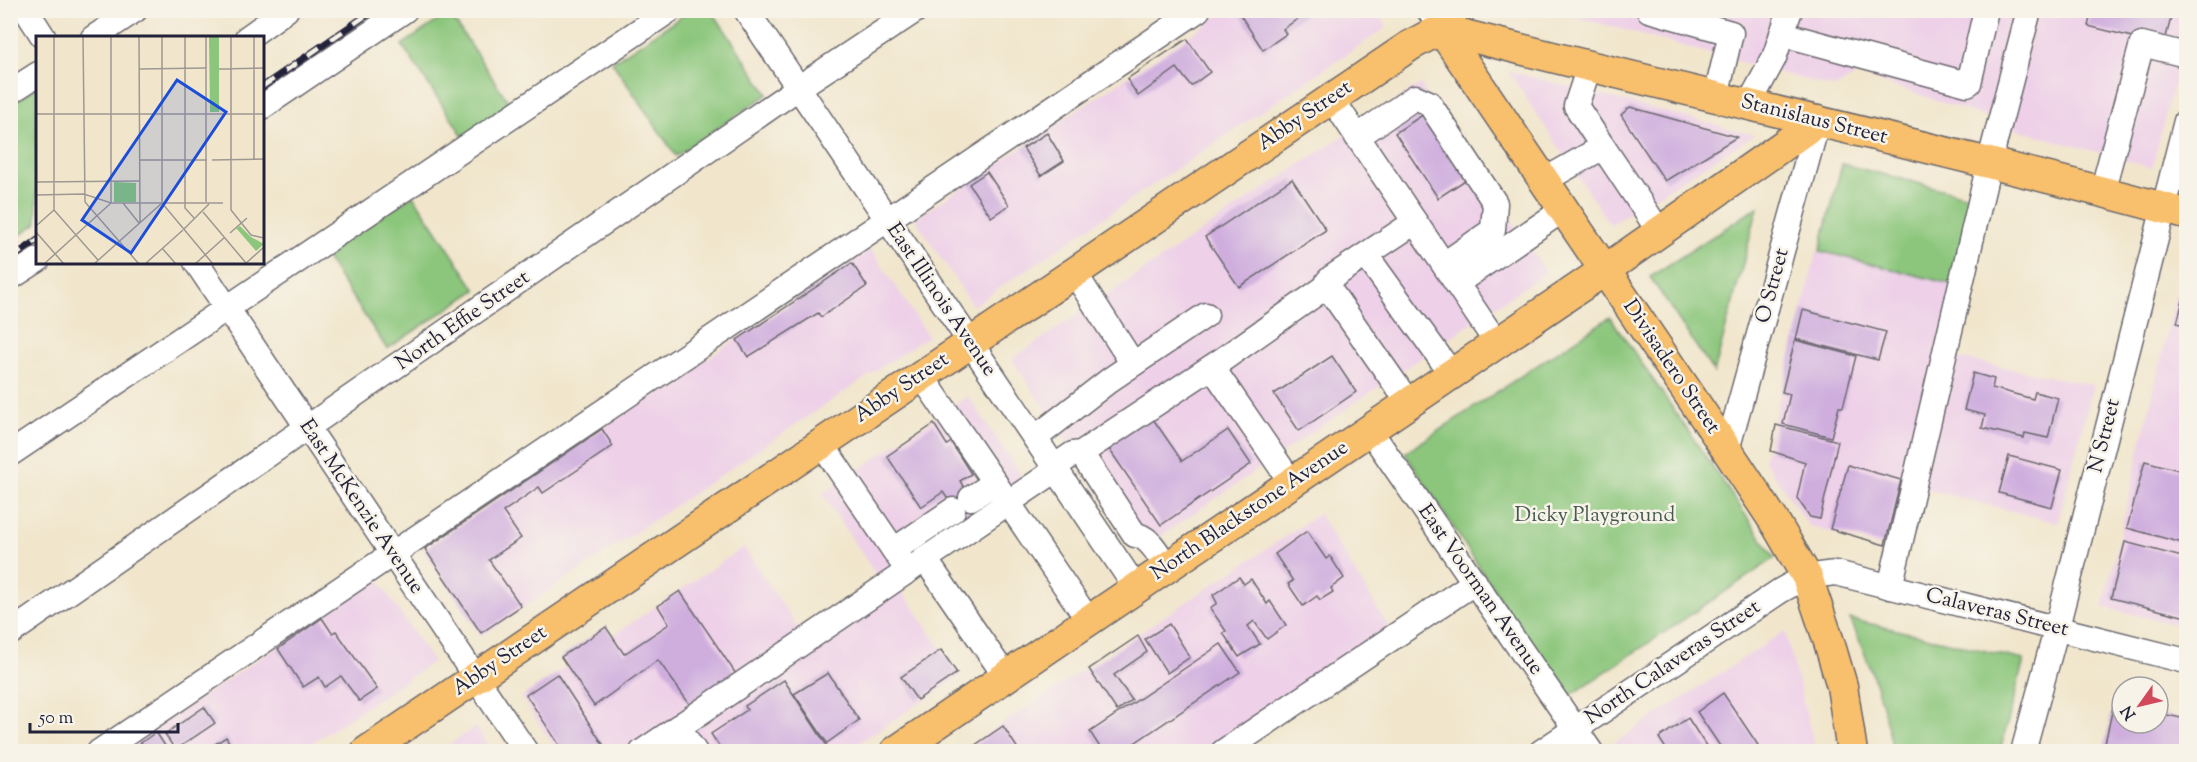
<svg xmlns="http://www.w3.org/2000/svg" width="2197" height="762" font-family="'Sorts Mill Goudy',serif">
<rect width="100%" height="100%" fill="#f7f3e8"/>
<filter id="ink" filterUnits="userSpaceOnUse"><feTurbulence type="fractalNoise" baseFrequency=".0167" numOctaves="2"/><feDisplacementMap in="SourceGraphic" scale="12" xChannelSelector="R" yChannelSelector="G"/><feConvolveMatrix kernelMatrix="1 2 1 2 8 2 1 2 1" color-interpolation-filters="sRGB"/></filter>
<filter id="wash" filterUnits="userSpaceOnUse"><feTurbulence type="fractalNoise" baseFrequency=".008" numOctaves="4" result="noise"/><feDisplacementMap in="SourceGraphic" scale="24" xChannelSelector="R" yChannelSelector="G"/><feGaussianBlur stdDeviation="1.35" result="paint"/><feColorMatrix in="noise" values="0 0 0 0 0 0 0 0 0 0 0 0 0 0 0 0 0 1.4 0 .05"/><feComposite in="paint" operator="in"/></filter>
<g filter="url(#wash)">
<rect width="100%" height="100%" fill="#f1e6cc"/>
<g fill="#eed0e8">
<path d="M1226 11H1376L1387 27 973 306 915 219Z"/>
<path d="M1555 11H2019L1994 120 1858 74 1835 88Z"/>
<path d="M2037 11H2186V33L2152 168 2009 127Z"/>
<path d="M1508 71 1754 135 1610 225Z"/>
<path d="M1420 84 1546 272 1139 551 1012 359Z"/>
<path d="M871 249 928 336 481 636 423 549Z"/>
<path d="M1817 251 1951 284 1898 552 1809 526 1764 460Z"/>
<path d="M2186 252V627L2103 607Z"/>
<path d="M1953 357 2093 385 2058 523 1922 488Z"/>
<path d="M968 396 1026 483 880 581 822 494Z"/>
<path d="M1319 514 1393 634 1219 751 960 752Z"/>
<path d="M744 547 802 634 627 751H557L521 697Z"/>
<path d="M378 579 433 662 300 751 120 752Z"/>
<path d="M901 589 960 676 847 751 659 752Z"/>
<path d="M1785 631 1816 751 1607 752 1605 749Z"/>
<path d="M476 727 492 751H439Z"/>
</g>
<g fill="#8bc67c" stroke="#56745c" stroke-width="1.5">
<path d="M690 11H712L768 94 676 156 612 62Z"/>
<path d="M449 13 512 107 465 139 402 45Z"/>
<path d="M37 87V223L11 241 10 105Z"/>
<path d="M1842 164 1973 197 1951 284 1820 251Z"/>
<path d="M413 195 476 290 387 349 324 255Z"/>
<path d="M1758 207 1714 373 1650 277Z"/>
<path d="M1610 317 1775 558 1565 699 1405 453Z"/>
<path d="M1850 619 2024 660 2000 751H1893C1884 705 1870 662 1850 619Z"/>
</g>
<g id="blocks">
<g fill="#cfaede">
<path d="M1237 10H1311L1283 29 1286 34 1263 50Z"/>
<path d="M2092 10H2173L2164 45 2088 26Z"/>
<path d="M1187 39 1210 72 1191 86 1177 68 1138 96 1127 79Z"/>
<path d="M1630 107 1737 137 1665 181 1621 115Z"/>
<path d="M1427 112 1470 177 1438 198 1395 133Z"/>
<path d="M1047 133 1064 161 1041 176 1023 148Z"/>
<path d="M987 172 1009 205 991 217 969 184Z"/>
<path d="M1292 179 1326 230 1239 287 1205 237Z"/>
<path d="M852 263 867 286 821 317 818 313 748 357 737 340Z"/>
<path d="M2186 289V326L2177 323Z"/>
<path d="M1803 310 1886 332 1878 360 1796 339Z"/>
<path d="M1795 340 1856 356 1843 407H1839L1831 437 1783 424 1790 394 1782 392Z"/>
<path d="M1332 356 1356 392 1299 431 1274 394Z"/>
<path d="M1973 373 1994 379 1992 388 2033 399 2035 392 2058 398 2048 438 2025 433 2024 438 1982 428 1985 415 1964 410Z"/>
<path d="M1149 413 1182 461 1228 430 1251 464 1161 525 1105 443Z"/>
<path d="M934 424 947 445 951 442 971 474 960 481 966 491 950 502 943 492 921 507 887 456Z"/>
<path d="M1776 425 1838 441 1820 519 1810 517 1797 498 1805 462 1771 451Z"/>
<path d="M602 429 613 446 543 493 539 487 503 512 521 538 489 560 521 606 481 633 425 549Z"/>
<path d="M2009 456 2062 470 2052 507 1999 493Z"/>
<path d="M2145 461 2186 472V544L2127 528Z"/>
<path d="M1848 465 1901 480 1885 545 1830 529Z"/>
<path d="M1307 531 1326 559 1330 556 1344 578 1331 588 1333 592 1320 600 1317 596 1303 606 1288 584 1293 581 1275 554Z"/>
<path d="M2125 542 2186 558V617L2111 598Z"/>
<path d="M1239 577 1244 584 1251 579 1267 604 1270 601 1286 625 1267 639 1254 621 1248 626 1260 644 1239 657 1223 633 1226 631 1210 608 1217 603 1213 595Z"/>
<path d="M680 591 736 674 690 705 658 660 594 706 561 657 606 627 624 654 669 624 658 606Z"/>
<path d="M322 618 332 633 336 631 377 689 359 701 341 676 325 687 319 677 303 687 278 649Z"/>
<path d="M1169 624 1190 657 1167 673 1145 639Z"/>
<path d="M1138 636 1147 652 1114 675 1132 700 1117 711 1089 669Z"/>
<path d="M1221 644 1240 672 1121 752H1103L1090 732Z"/>
<path d="M941 650 957 673 917 700 901 677Z"/>
<path d="M828 673 859 720 827 743 794 694Z"/>
<path d="M557 674 608 752H564L526 695Z"/>
<path d="M784 680 831 752H723L711 734 747 710 745 706Z"/>
<path d="M1723 693 1758 745 1748 752H1724L1697 712Z"/>
<path d="M2114 703 2122 705V723H2158V713L2186 719V731L2182 752H2103Z"/>
<path d="M204 707 215 723 175 750 165 734Z"/>
<path d="M1688 718 1710 752H1668L1659 738Z"/>
<path d="M1003 726 1020 752H974L971 748Z"/>
<path d="M156 732 169 752H128Z"/>
<path d="M226 737 235 752H212L209 748Z"/>
</g>
</g>
</g>
<g filter="url(#ink)">
<use href="#blocks" fill-opacity="0" stroke="#6a676e" stroke-width="1.5"/>
<g fill="none" stroke-linecap="round" stroke-linejoin="round">
<g stroke="#6a676e" stroke-width="27">
<g id="minor">
<path d="M26 10 44 38"/>
<path d="M746 10 1136 588"/>
<path d="M1429 10 1441 29"/>
<path d="M1649 10 1731 33 1716 96"/>
<path d="M1782 34 1967 84 1969 83 1986 10"/>
<path d="M93 38 135 10"/>
<path d="M247 38 286 10"/>
<path d="M1589 67 1576 106 1603 147"/>
<path d="M10 92 38 74"/>
<path d="M1332 99 1496 342"/>
<path d="M1749 104 1774 58 1790 10"/>
<path d="M262 107 405 10"/>
<path d="M1357 137 1415 97 1429 103 1495 203 1493 230 1444 264"/>
<path d="M1545 180 1603 147 1659 231"/>
<path d="M2102 192 2142 44 2186 55"/>
<path d="M1366 255 1451 373"/>
<path d="M196 262 526 752"/>
<path d="M1074 272 1133 364"/>
<path d="M10 278 38 260"/>
<path d="M1457 283 1564 209"/>
<path d="M1212 367 1291 482"/>
<path d="M921 375 1089 621"/>
<path d="M1408 402 1327 286 1328 281 1331 278 1415 222"/>
<path d="M1369 429 1591 752"/>
<path d="M1035 438 1111 379 1206 315"/>
<path d="M821 443 908 571"/>
<path d="M1727 450 1818 121"/>
<path d="M1081 453 1135 535C1150 536 1159 556 1167 567"/>
<path d="M10 454 670 10"/>
<path d="M1054 467 1073 454 1081 453 1222 360 1327 286"/>
<path d="M971 498 995 483"/>
<path d="M894 550 953 510"/>
<path d="M925 559 1006 677"/>
<path d="M1890 587 1989 164 2029 10"/>
<path d="M10 633 798 88 916 10"/>
<path d="M678 727 695 752"/>
<path d="M99 752 1198 10"/>
<path d="M642 752 1056 470"/>
<path d="M1223 752 1475 582"/>
<path d="M1541 752 1780 591C1798 580 1815 574 1836 573L2186 661"/>
<path d="M2023 752 2057 627 2186 121"/>
</g>
</g>
<g stroke="#6a676e" stroke-width="33">
<g id="major">
<path d="M1441 29 1727 450 1776 524 1807 577 1829 642 1842 686 1852 752"/>
<path d="M1441 29C1689 93 1939 147 2186 214"/>
<path d="M366 752 1411 45 1441 29 1454 10"/>
<path d="M895 752 1605 270 1818 121"/>
</g>
</g>
<use href="#minor" stroke="#fff" stroke-width="24"/>
<use href="#major" stroke="#f8bf6c" stroke-width="30"/>
<g stroke="#22223b" stroke-width="7">
<g id="rail">
<path d="M262 87 374 10"/>
<path d="M10 259 38 240"/>
</g>
</g>
<use href="#rail" stroke="#f7f3e8" stroke-width="4.5" stroke-dasharray="14" stroke-linecap="butt"/>
</g>
</g>
<g text-anchor="middle" dominant-baseline="central" stroke-width="5" stroke-linejoin="round" paint-order="stroke">
<g font-size="21" fill="#22223b" stroke="#f7f3e8">
<text transform="translate(1305 116) rotate(-34)">Abby Street</text>
<text transform="translate(1814 120) rotate(14)">Stanislaus Street</text>
<text transform="translate(1773 286) rotate(-75)">O Street</text>
<text transform="translate(941 300) rotate(56)">East Illinois Avenue</text>
<text transform="translate(463 321) rotate(-35)">North Effie Street</text>
<text transform="translate(1671 367) rotate(56)">Divisadero Street</text>
<text transform="translate(902 388) rotate(-34)">Abby Street</text>
<text transform="translate(2105 436) rotate(-76)">N Street</text>
<text transform="translate(361 507) rotate(56)">East McKenzie Avenue</text>
<text transform="translate(1250 511) rotate(-34)">North Blackstone Avenue</text>
<text transform="translate(1480 590) rotate(55)">East Voorman Avenue</text>
<text transform="translate(1997 613) rotate(14)">Calaveras Street</text>
<text transform="translate(500 661) rotate(-34)">Abby Street</text>
<text transform="translate(1673 663) rotate(-34)">North Calaveras Street</text>
</g>
<g font-size="21" fill="#475b52" stroke="#f7f3e8">
<text x="1595" y="516">Dicky Playground</text>
</g>
</g>
<g transform="translate(36 36)">
<rect width="228" height="228" fill="#f1e6cc"/>
<path d="M173 0H183V76H174ZM78 146 100 147V166H78ZM204 190 215 201 228 208 220 215 200 192Z" fill="#8bc67c"/>
<path fill="none" stroke="#9e9892" stroke-width="1.5" d="M18 0V174L62 224M47 0 49 166 103 228M103 0 104 187M149 0V172L159 183M195 0V174L215 199 228 202M218 0V123M103 33 171 32M183 33 228 32M0 78H228M104 124H171M176 124 228 123M0 146 103 145M0 159 48 158 75 167H126M170 166V0M87 167 103 187M126 167H187M126 167V0M126 167 177 228M167 176 210 227M0 190 18 174M148 193 173 168M0 196 28 228M194 197 211 182M126 212 140 228M8 228 75 167V0M58 228 126 167M109 228 147 194M159 228 189 201M209 228 228 211"/>
<path fill="#1d4ed8" fill-opacity="0.15" stroke="#1d4ed8" stroke-width="3" d="M141 44 190 76 95 217 46 184Z"/>
<rect width="228" height="228" fill="none" stroke="#22223b" stroke-width="3"/>
</g>
<rect width="2197" height="762" fill="none" stroke="#f7f3e8" stroke-width="36"/>
<g transform="translate(2140 705) rotate(236)"><circle r="28" fill="#f7f3e8" stroke="#a29fa3" stroke-width="1.5"/>
<path d="M0-4.5L10 22L0 15L-10 22Z" fill="#d1495b"/>
<text y="-9" font-size="16" font-weight="bold" text-anchor="middle" fill="#22223b">N</text>
</g>
<path d="M30 723v9h148v-9" fill="none" stroke="#22223b" stroke-width="3"/>
<text x="39" y="723" font-size="18" fill="#22223b" stroke="#f7f3e8" stroke-width="4.5" paint-order="stroke">50 m</text>
</svg>
